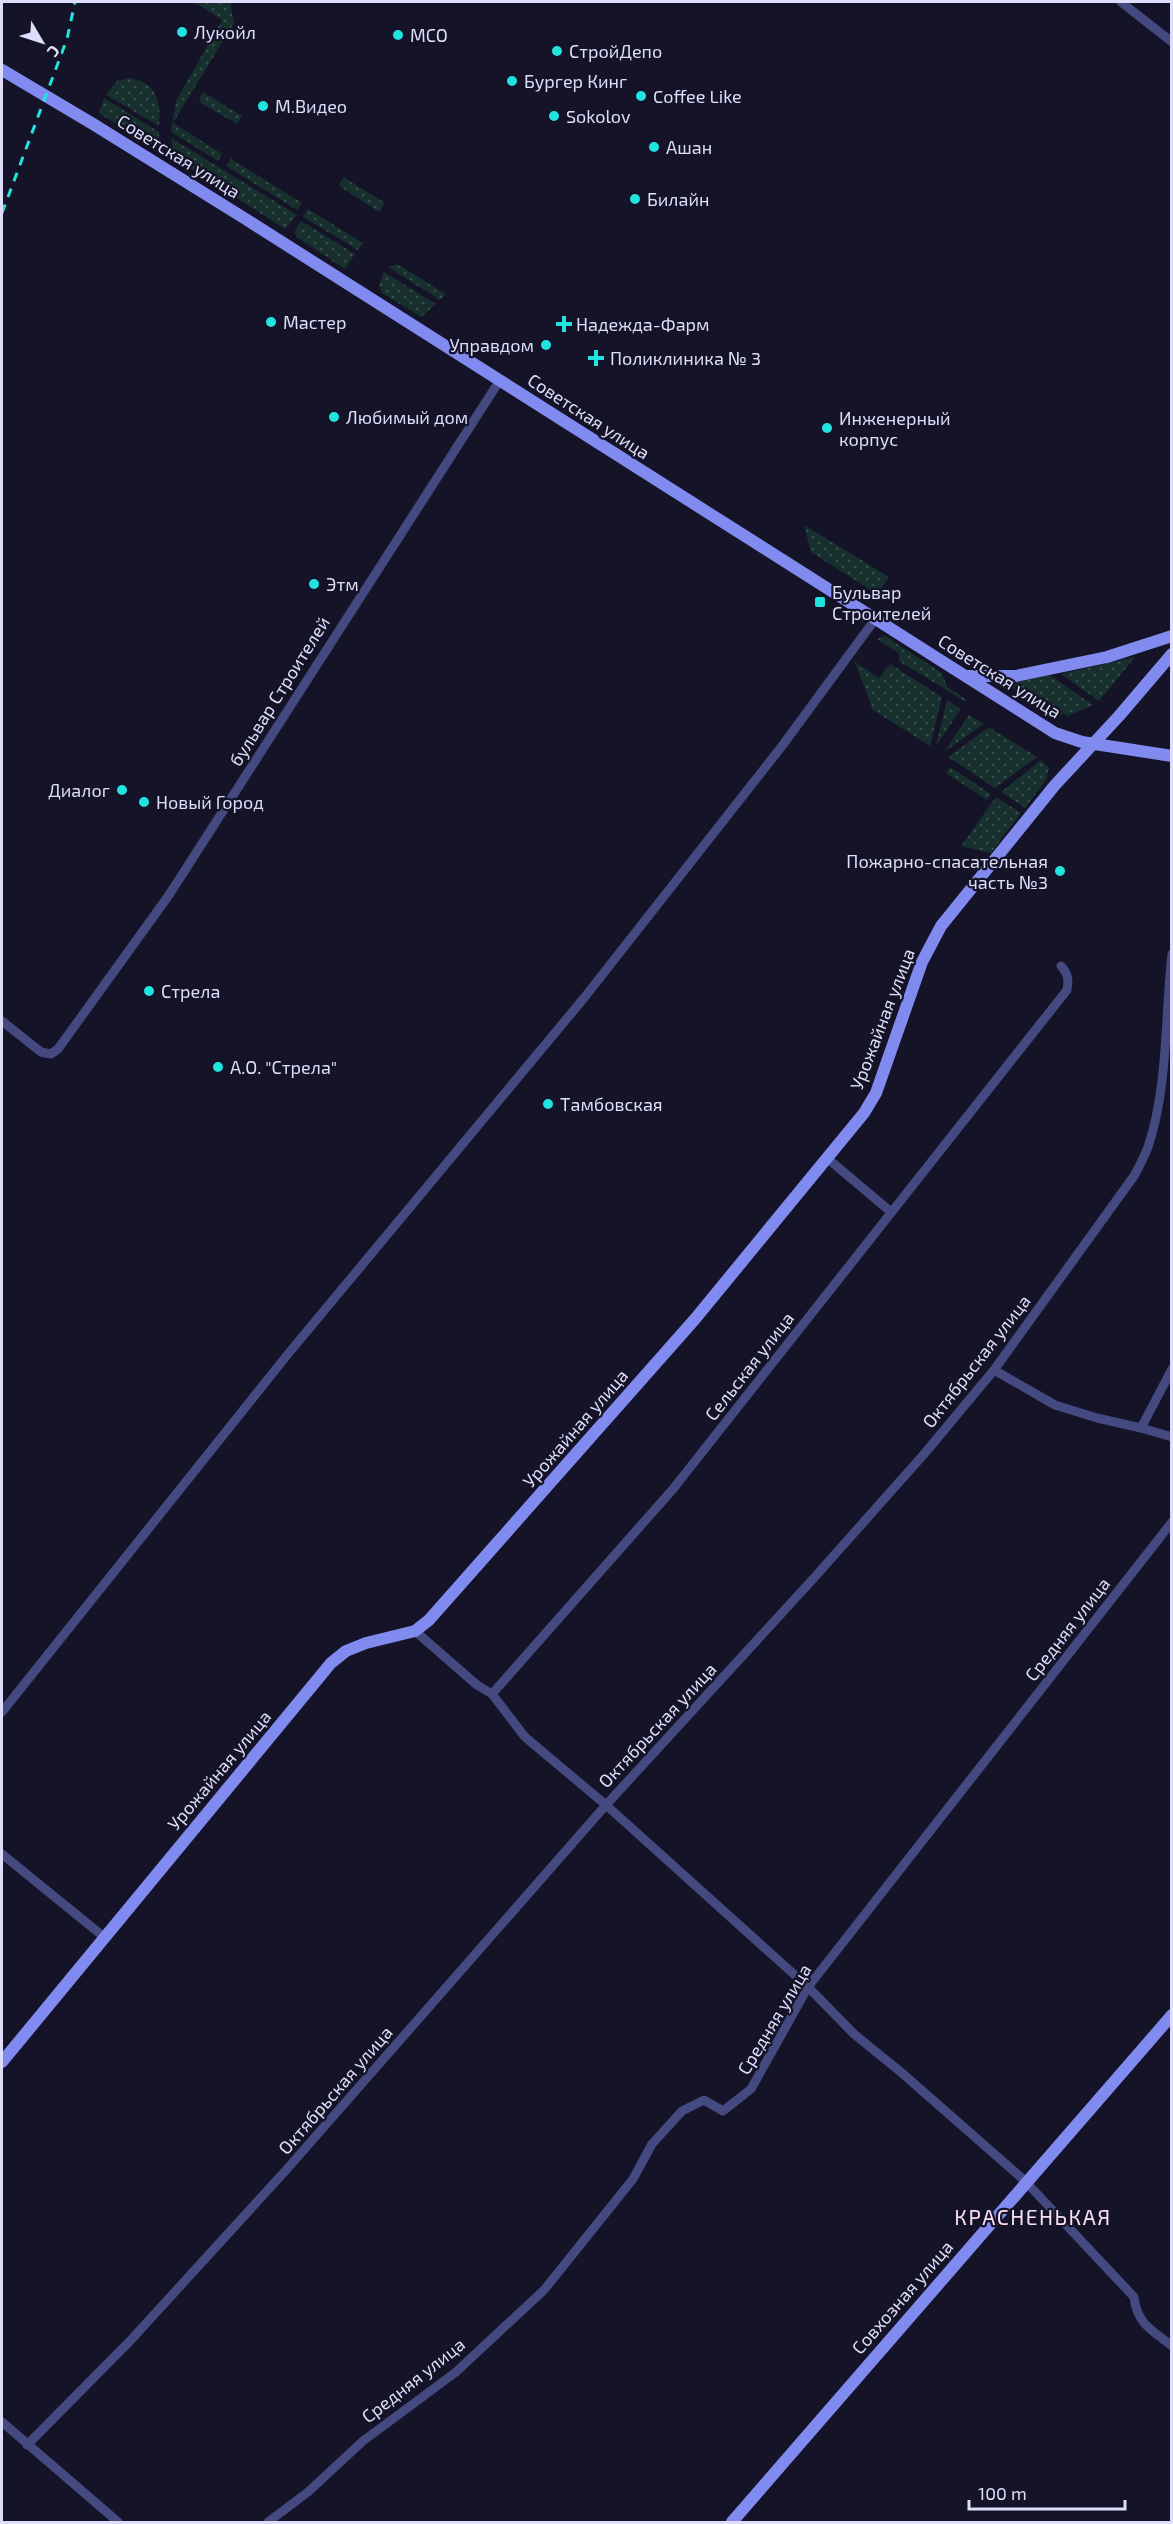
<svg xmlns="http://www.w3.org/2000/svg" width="1173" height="2524" font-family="'Exo 2',sans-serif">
<defs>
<pattern id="grass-dots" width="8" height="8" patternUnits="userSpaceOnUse" patternTransform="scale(1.5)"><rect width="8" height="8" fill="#17302d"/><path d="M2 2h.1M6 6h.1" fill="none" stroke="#384e4c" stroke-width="1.8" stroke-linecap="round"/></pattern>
</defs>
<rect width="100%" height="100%" fill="#141327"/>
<g fill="url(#grass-dots)">
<path d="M194 2H230L234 23 173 123 222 154 218 161 171 132 176 101 222 20Z"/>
<path d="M129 78C157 83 161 101 159 126L106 95 117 81Z"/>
<path d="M203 92 242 116 237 124 201 103 199 99Z"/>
<path d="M104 98 159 132 160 152 99 113Z"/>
<path d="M171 138 297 215 285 229 179 161 173 151Z"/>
<path d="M231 159 302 203 297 210 226 166Z"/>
<path d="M343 177 385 203 379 212 339 186Z"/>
<path d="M308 209 363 243 358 250 303 217Z"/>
<path d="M301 221 355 254 345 269 298 238 294 232Z"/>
<path d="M397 264 446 294 440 300 388 267Z"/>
<path d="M384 272 436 304 421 317 382 293 379 285Z"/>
<path d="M804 525 889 577 877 594 811 552Z"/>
<path d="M885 636 942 673 947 687 967 700 966 702 899 661V653L877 639Z"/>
<path d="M1135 657 1099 701 1061 674Z"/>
<path d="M855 662 879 678 890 664 942 697 930 746 873 710Z"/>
<path d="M1050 675 1093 705 1068 716 1063 713 1059 717 1007 684Z"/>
<path d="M947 700 961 709 936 746Z"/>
<path d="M969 715 984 724 944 752Z"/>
<path d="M989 727 1037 757 995 788 948 757Z"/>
<path d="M1041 760 1049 768 1046 780 1025 808 1001 792Z"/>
<path d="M950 767 991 794 987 800 946 773Z"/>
<path d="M996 797 1021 813 991 853 961 846Z"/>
</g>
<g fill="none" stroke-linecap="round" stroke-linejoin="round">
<g stroke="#444980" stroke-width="9">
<path d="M1121 2 1172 42"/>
<path d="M2 1021 41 1052 51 1054 58 1049 169 895 500 380"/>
<path d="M827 1158 891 1212"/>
<path d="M994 1370 1055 1405 1097 1418 1141 1428 1172 1369"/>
<path d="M1141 1428 1172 1437"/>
<path d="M415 1631 477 1685 492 1694 673 1489 1067 990C1069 979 1068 974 1061 966"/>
<path d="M492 1694 525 1737 606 1805 808 1987 854 2034 902 2073 1025 2181 1134 2297C1137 2324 1152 2330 1172 2346"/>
<path d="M2 1712 288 1354 584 998 782 746 876 618"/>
<path d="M2 1854 104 1937"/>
<path d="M2 2422 118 2522"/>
<path d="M27 2445 130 2341 287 2169 606 1805 813 1579 925 1453 994 1370 1134 1176C1139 1167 1144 1157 1148 1147 1168 1088 1165 1016 1172 954"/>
<path d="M268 2522 308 2492 363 2441 456 2372 544 2290 633 2179 652 2144 682 2111 704 2100 723 2111 751 2089 808 1987 1172 1522"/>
</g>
<g stroke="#808aef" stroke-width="12">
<path d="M2 70 93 124 244 218 1055 733 1082 742 1172 756"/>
<path d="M968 676H1016L1107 657 1172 636"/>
<path d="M2 2062 331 1663 346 1651 366 1643 415 1631 429 1620 695 1319 864 1113 876 1093 922 962 941 926 1055 785 1119 716 1172 654"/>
<path d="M732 2522 1172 2015"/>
</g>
<path stroke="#21e3e0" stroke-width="3" stroke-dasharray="9 8" stroke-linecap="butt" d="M2 213 67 39 75 2"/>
</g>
<g fill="#21e3e0" stroke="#141327" stroke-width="2">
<circle cx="182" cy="32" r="6"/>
<circle cx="398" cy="35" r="6"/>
<circle cx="557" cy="51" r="6"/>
<circle cx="512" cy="81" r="6"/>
<circle cx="641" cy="96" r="6"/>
<circle cx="263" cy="106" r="6"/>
<circle cx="554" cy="116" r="6"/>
<circle cx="654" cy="147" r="6"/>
<circle cx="635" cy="199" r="6"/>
<circle cx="271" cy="322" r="6"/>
<path d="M561 315h6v6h6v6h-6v6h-6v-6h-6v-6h6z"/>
<circle cx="546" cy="345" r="6"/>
<path d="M593 349h6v6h6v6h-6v6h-6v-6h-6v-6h6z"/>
<circle cx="334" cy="417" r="6"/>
<circle cx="827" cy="428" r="6"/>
<circle cx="314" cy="584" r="6"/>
<rect x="814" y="596" width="12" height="12" rx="3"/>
<circle cx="122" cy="790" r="6"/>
<circle cx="144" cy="802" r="6"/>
<circle cx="1060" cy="871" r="6"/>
<circle cx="149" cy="991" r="6"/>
<circle cx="218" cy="1067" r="6"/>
<circle cx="548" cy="1104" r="6"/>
</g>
<g text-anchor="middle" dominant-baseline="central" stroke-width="4.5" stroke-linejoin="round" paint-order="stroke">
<g font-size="18" fill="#dedefb" stroke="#141327" text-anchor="start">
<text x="194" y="32">Лукойл</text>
<text x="410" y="35">МСО</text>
<text x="569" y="51">СтройДепо</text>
<text x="524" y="81">Бургер Кинг</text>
<text x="653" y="96">Coffee Like</text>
<text x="275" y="106">М.Видео</text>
<text x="566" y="116">Sokolov</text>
<text x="666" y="147">Ашан</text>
<text x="647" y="199">Билайн</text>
<text x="283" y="322">Мастер</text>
<text x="576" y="324">Надежда-Фарм</text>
<text x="534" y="345" text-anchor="end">Управдом</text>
<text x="610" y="358">Поликлиника № 3</text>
<text x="346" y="417">Любимый дом</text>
<text x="839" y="418">Инженерный<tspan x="839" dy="21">корпус</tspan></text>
<text x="326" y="584">Этм</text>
<text x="832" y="592">Бульвар<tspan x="832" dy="21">Строителей</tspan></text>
<text x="110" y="790" text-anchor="end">Диалог</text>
<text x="156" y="802">Новый Город</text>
<text x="1048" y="861" text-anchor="end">Пожарно-спасательная<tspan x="1048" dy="21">часть №3</tspan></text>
<text x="161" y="991">Стрела</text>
<text x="230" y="1067">А.О. "Стрела"</text>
<text x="560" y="1104">Тамбовская</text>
</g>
<g font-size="18" fill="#dedefb" stroke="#141327">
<text transform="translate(179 156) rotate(32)">Советская улица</text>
<text transform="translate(589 416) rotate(33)">Советская улица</text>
<text transform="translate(1000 676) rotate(32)">Советская улица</text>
<text transform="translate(279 691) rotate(-58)">бульвар Строителей</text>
<text transform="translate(882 1019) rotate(-69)">Урожайная улица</text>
<text transform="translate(976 1361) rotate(-52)">Октябрьская улица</text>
<text transform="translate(749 1366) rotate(-52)">Сельская улица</text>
<text transform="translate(575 1428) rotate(-49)">Урожайная улица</text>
<text transform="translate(1067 1629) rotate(-52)">Средняя улица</text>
<text transform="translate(657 1725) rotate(-47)">Октябрьская улица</text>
<text transform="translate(219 1770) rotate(-50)">Урожайная улица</text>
<text transform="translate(774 2019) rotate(-59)">Средняя улица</text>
<text transform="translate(335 2090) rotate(-49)">Октябрьская улица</text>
<text transform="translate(902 2297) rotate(-49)">Совхозная улица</text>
<text transform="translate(413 2380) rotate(-38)">Средняя улица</text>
</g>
<g font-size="21" letter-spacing="1.5" fill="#fbdff4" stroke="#141327">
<text x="1033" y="2216">КРАСНЕНЬКАЯ</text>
</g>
</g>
<rect width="1173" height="2524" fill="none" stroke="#dedefb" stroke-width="6"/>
<g transform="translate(42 42) rotate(129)" stroke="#141327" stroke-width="4.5" paint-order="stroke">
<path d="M0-4.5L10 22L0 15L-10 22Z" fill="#dedefb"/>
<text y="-9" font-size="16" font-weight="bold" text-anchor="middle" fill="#dedefb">С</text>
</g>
<path d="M969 2500v9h156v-9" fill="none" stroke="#dedefb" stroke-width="3"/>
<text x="978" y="2500" font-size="18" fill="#dedefb" stroke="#141327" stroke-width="4.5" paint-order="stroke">100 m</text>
</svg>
